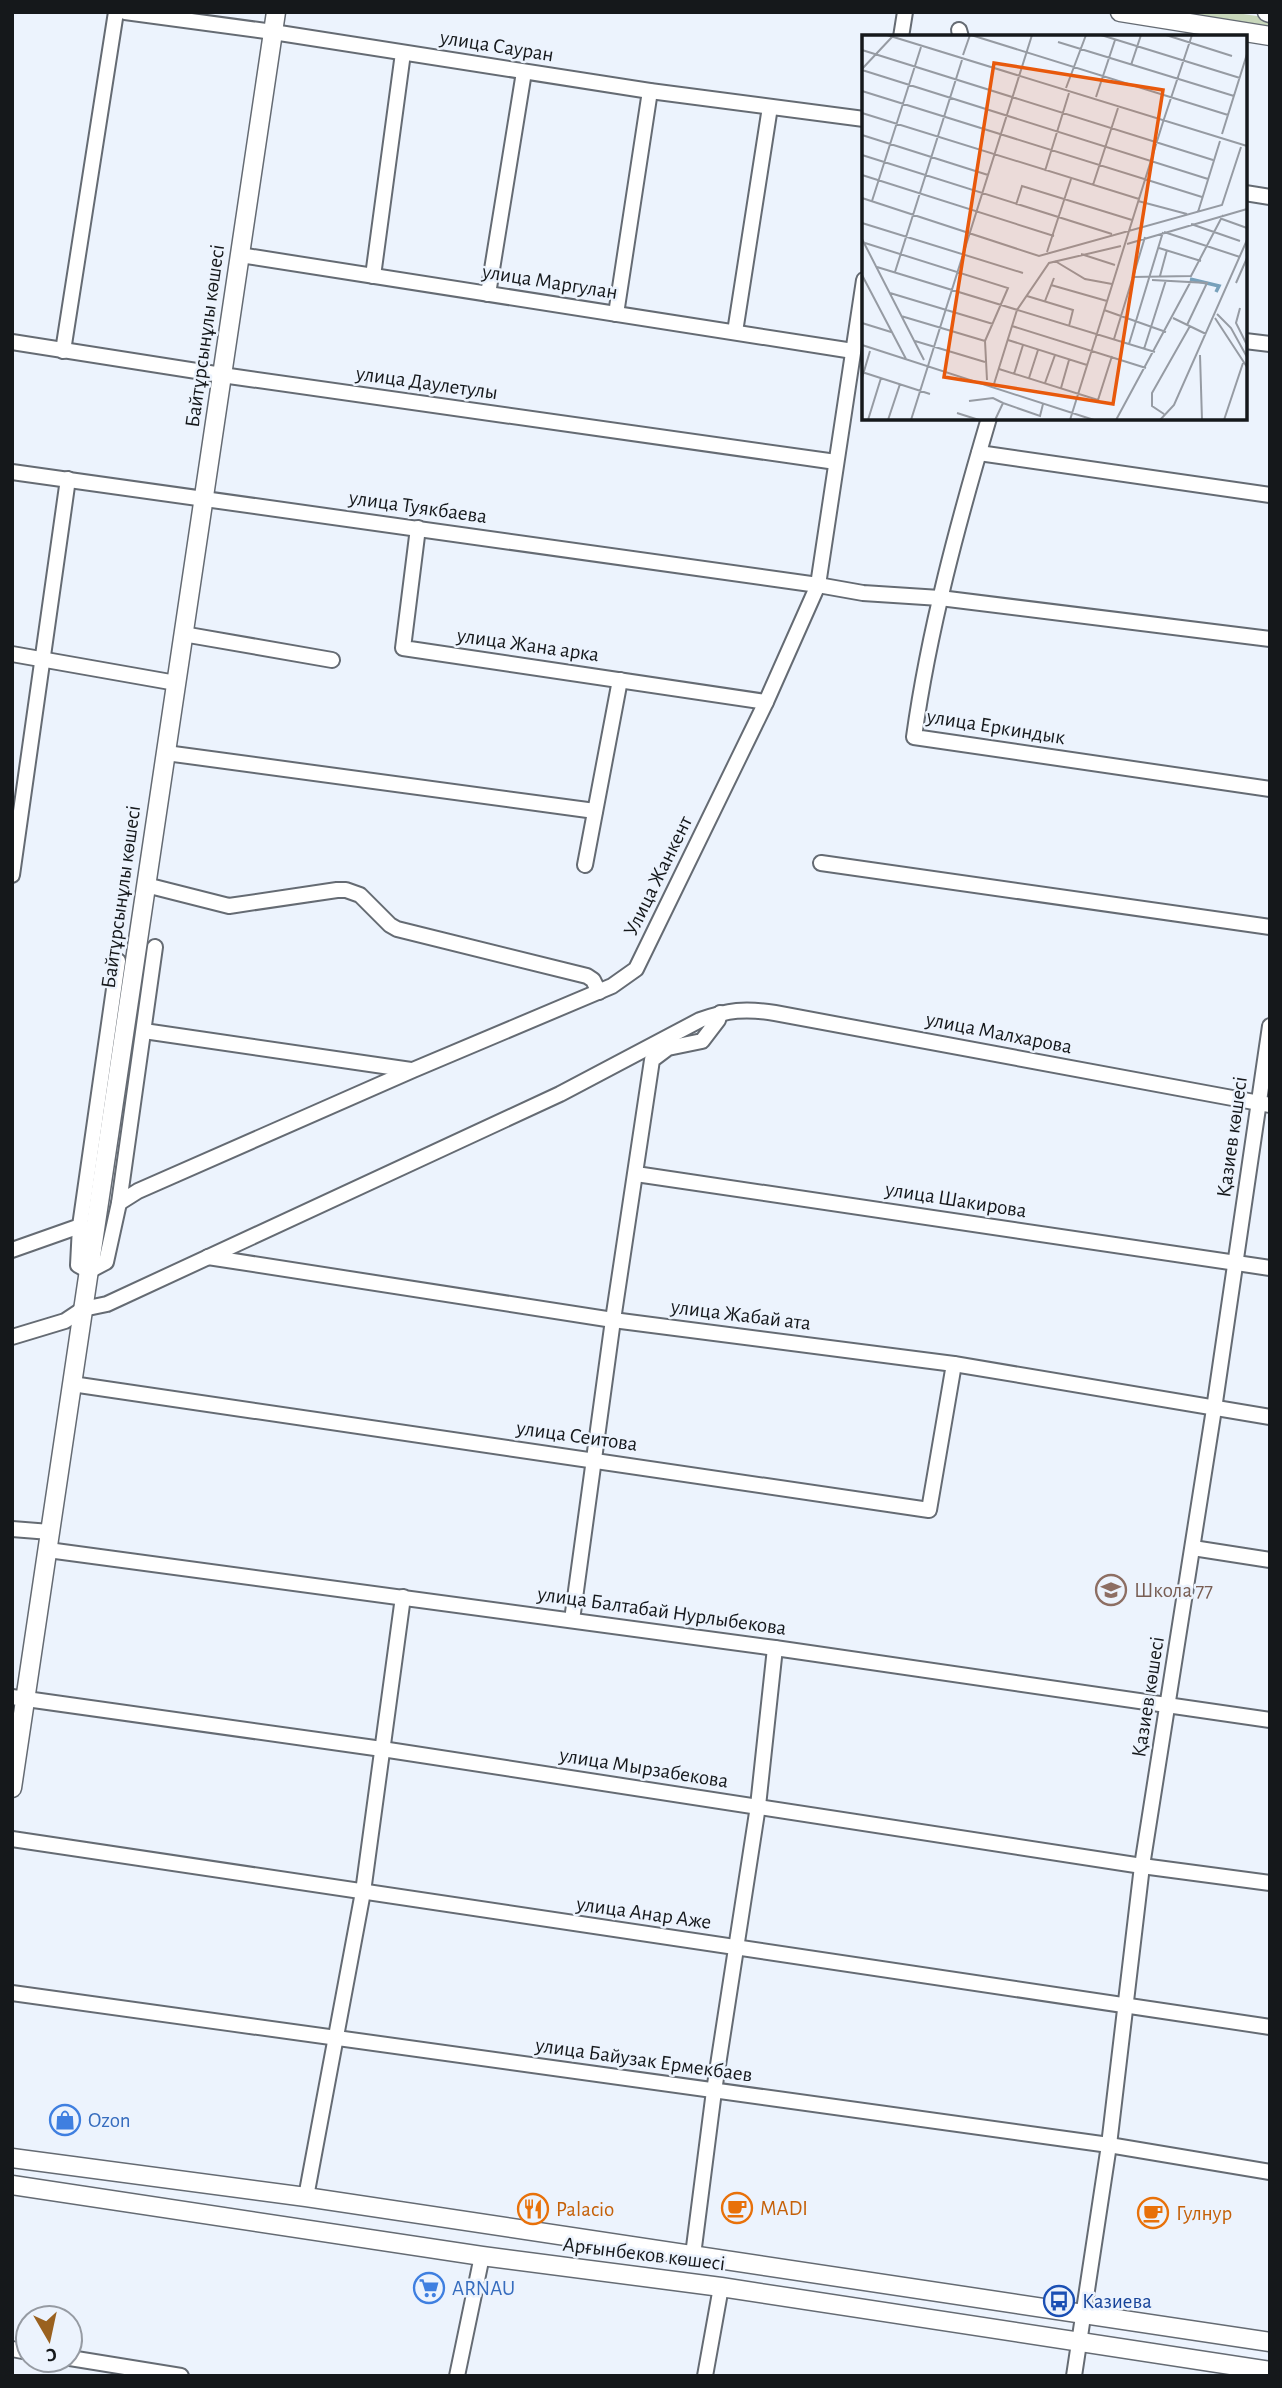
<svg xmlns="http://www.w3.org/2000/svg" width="1282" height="2388" font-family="'Alegreya Sans',sans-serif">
<rect width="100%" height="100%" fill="#ecf3fd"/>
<path fill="#c8d7bb" d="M1166 12H1230L1270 18V28Z"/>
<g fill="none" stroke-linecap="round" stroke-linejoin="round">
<g stroke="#656b73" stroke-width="18">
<g id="minor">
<path d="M125 12 273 32 650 91 864 119"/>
<path d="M959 30 961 37"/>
<path d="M901 37 905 12"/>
<path d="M1245 193 1270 197"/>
<path d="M240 255 853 351"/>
<path d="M373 276 403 53"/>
<path d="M488 294 524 72"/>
<path d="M616 314 650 91"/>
<path d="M735 332 770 107"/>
<path d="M1245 341 1270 344"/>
<path d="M12 342 222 375 836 462"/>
<path d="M63 351 116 12"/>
<path d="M989 418C958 523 929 629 914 737L1270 789"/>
<path d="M979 453 1270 495"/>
<path d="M12 472 818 585 863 593 940 598 1270 639"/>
<path d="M418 528 403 648 766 702"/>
<path d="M183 634 332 660"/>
<path d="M12 654 176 683"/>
<path d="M166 753 595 811"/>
<path d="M821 863 1270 927"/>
<path d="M585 865 620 680"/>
<path d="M12 875 68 479"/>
<path d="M146 885 229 906 337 890H346L360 895 390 925 397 929 587 976 593 980 599 992"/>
<path d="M155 947 119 1203 138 1191 413 1070 612 986 636 969 766 702 818 585 864 280"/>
<path d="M144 1031 411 1070"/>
<path d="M636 1174 1270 1268"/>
<path d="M80 1226 78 1265 89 1271 106 1262 119 1203"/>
<path d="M12 1250 80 1226 118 961"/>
<path d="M208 1257 613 1320 954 1364 1270 1417"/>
<path d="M12 1337 65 1321 83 1309 107 1304 560 1094 700 1020C728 1010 745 1008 775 1013L1270 1105"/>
<path d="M72 1384 929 1510 954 1364"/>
<path d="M12 1529 50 1532"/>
<path d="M1193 1548 1270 1560"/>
<path d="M48 1550 775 1648 1270 1720"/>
<path d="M572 1620 613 1320 652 1060 668 1048 702 1041 718 1020 720 1013"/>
<path d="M12 1697 382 1749 1142 1866 1270 1883"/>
<path d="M12 1839 1270 2027"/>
<path d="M12 1993 1109 2145 1270 2172"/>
<path d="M306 2197 363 1892 403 1597"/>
<path d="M693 2255 714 2091 758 1806 775 1648"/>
<path d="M12 2349 28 2352"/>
<path d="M70 2358 181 2376"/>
<path d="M457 2376 482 2256"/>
<path d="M705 2376 721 2287"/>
<path d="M1074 2376 1109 2145 1142 1866 1214 1409 1270 1026"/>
</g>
</g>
<g stroke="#656b73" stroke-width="21">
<g id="major">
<path d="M1120 12 1270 36"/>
<path d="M1267 12 1270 13"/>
<path d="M12 1788 276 12"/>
<path d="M12 2158 306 2197 1270 2342"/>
<path d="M12 2185 482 2256 721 2287 1270 2371"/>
</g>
</g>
<use href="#minor" stroke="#fff" stroke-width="14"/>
<use href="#major" stroke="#fff" stroke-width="18"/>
</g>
<defs>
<g id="school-ring" transform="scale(1.575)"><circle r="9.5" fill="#ecf3fd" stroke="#8d6e63" stroke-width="1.5"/><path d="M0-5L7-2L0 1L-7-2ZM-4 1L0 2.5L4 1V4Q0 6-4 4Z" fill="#8d6e63"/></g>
<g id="shop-ring" transform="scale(1.575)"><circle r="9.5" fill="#ecf3fd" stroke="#3f7fe0" stroke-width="1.5"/><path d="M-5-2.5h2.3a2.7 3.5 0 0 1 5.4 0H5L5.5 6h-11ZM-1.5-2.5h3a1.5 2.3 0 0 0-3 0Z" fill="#3f7fe0"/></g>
<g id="cafe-ring" transform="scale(1.575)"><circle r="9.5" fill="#ecf3fd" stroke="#e8710a" stroke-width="1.5"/><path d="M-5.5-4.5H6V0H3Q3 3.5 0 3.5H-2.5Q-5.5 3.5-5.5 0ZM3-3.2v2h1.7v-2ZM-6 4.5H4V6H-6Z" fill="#e8710a"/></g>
<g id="restaurant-ring" transform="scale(1.575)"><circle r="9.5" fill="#ecf3fd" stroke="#e8710a" stroke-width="1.5"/><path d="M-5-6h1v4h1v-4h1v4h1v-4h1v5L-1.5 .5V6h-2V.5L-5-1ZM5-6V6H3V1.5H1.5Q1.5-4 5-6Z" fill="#e8710a"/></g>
<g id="supermarket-ring" transform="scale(1.575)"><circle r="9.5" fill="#ecf3fd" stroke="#3f7fe0" stroke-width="1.5"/><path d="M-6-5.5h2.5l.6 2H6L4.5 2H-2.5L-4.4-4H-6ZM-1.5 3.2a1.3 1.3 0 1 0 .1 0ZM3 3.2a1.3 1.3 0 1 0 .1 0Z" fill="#3f7fe0"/></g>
<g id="bus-ring" transform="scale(1.575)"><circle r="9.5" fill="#ecf3fd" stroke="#1a4fb4" stroke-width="1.5"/><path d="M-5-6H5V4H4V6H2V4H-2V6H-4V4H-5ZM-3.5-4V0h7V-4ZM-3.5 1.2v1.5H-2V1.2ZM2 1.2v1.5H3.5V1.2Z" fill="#1a4fb4"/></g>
</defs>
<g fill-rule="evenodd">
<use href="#school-ring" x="1111" y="1590"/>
<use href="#shop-ring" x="65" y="2120"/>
<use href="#cafe-ring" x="737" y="2208"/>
<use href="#restaurant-ring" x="533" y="2209"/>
<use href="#cafe-ring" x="1153" y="2213"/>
<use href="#supermarket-ring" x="429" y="2288"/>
<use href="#bus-ring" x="1059" y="2301"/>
</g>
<g text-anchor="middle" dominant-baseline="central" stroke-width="5" stroke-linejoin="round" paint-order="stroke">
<g font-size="21" fill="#15181b" stroke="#ecf3fd">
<text transform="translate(497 46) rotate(9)">улица Сауран</text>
<text transform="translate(550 282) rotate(9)">улица Маргулан</text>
<text transform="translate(205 336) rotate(-82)">Байтұрсынұлы көшесі</text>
<text transform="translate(427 383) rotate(8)">улица Даулетулы</text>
<text transform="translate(418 507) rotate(8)">улица Туякбаева</text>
<text transform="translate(528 645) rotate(8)">улица Жана арка</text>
<text transform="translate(996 727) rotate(9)">улица Еркиндык</text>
<text transform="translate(658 876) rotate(-64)">Улица Жанкент</text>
<text transform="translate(121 897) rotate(-82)">Байтұрсынұлы көшесі</text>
<text transform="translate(999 1033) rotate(11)">улица Малхарова</text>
<text transform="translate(1232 1137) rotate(-82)">Қазиев көшесі</text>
<text transform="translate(956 1200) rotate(9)">улица Шакирова</text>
<text transform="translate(741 1315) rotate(7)">улица Жабай ата</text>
<text transform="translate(577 1436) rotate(8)">улица Сеитова</text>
<text transform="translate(662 1611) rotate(8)">улица Балтабай Нурлыбекова</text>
<text transform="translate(1148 1697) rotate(-81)">Қазиев көшесі</text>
<text transform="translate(644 1768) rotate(9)">улица Мырзабекова</text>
<text transform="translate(644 1913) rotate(8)">улица Анар Аже</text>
<text transform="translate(644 2060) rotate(8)">улица Байузак Ермекбаев</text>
<text transform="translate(644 2254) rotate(7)">Арғынбеков көшесі</text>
</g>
<g font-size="21" fill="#785e54" stroke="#ecf3fd" text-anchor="start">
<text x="1134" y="1590">Школа 77</text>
</g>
<g font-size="21" fill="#366cbe" stroke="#ecf3fd" text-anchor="start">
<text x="88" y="2120">Ozon</text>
<text x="452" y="2288">ARNAU</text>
</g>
<g font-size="21" fill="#c56008" stroke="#ecf3fd" text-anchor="start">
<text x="760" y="2208">MADI</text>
<text x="556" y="2209">Palacio</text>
<text x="1176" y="2213">Гулнур</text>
</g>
<g font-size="21" fill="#164399" stroke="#ecf3fd" text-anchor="start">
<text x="1082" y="2301">Казиева</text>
</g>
</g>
<g transform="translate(862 35)">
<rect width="385" height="385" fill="#ecf3fd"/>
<path fill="none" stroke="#78a1bb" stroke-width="3.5" d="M328 244 357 251 354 257"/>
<path fill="none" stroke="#969ba3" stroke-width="2" d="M25 0 385 111M109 0 366 80M239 0 378 43M304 0 370 21M196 7 372 61M0 15 351 125M101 20 108 0M269 30 279 0M0 34 30 2M0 35 346 144M204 53 224 0M0 56 340 162M234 62 253 5M0 78 277 164M301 87 330 0M360 99 385 19M0 100 126 140M0 120 250 199M183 136 207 58M0 140 192 201M231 150 256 73M0 163 177 221 360 170 379 112M10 166 59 12M276 166 325 179M154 170 160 151 270 185M336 177 358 106M360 184 385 193M0 188 161 238M329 189 378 206M302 197 378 222M283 202 271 242 329 241 361 180M0 204 62 325M3 208 146 253 123 306M265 209 385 174M297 213 339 226M185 217 209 144M219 219 253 230M193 226 223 244 250 249M15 232 293 317M33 237 100 25M0 240 44 324M298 241 305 215M290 245 345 248 325 290M374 248 385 223M189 250 245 266M28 258 131 289M165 261 211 275 207 291M183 266 192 243M378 273 374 288 385 310M242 275 304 297M355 279 369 293 385 322M39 281 123 306M311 283 344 299M353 283 385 332M0 288 29 297M150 291 284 333M252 304 270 245M146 305 225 330M53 306 123 327M123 306 125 345M267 309 301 197M0 310 232 385M282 314 304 245M338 320 340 385M137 334 236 365 250 321M0 337 68 359M152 339 161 310M0 343 8 316M167 343 176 315M183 348 193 320M132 349 155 275 187 228 259 211M199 353 207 325M107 366 131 363 141 368M95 378 117 385M302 379 290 371V358L328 291M6 385 19 343M26 385 38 349M49 385 170 0M133 385 141 368 178 381 181 369M208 385 301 87M254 385 329 246M298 385 312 370 385 205M362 385 381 328"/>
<path fill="#e8590c" fill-opacity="0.15" stroke="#e8590c" stroke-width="3.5" d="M132 28 301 55 251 369 82 342Z"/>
<rect width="385" height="385" fill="none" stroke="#15181b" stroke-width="3.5"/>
</g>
<rect width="1282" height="2388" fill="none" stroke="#15181b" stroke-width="28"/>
<g transform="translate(49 2339) rotate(171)"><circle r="33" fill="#ecf3fd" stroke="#969ba3" stroke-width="2"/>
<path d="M0-5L12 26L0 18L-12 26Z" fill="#9a611f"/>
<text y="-10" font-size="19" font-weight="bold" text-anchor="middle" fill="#15181b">С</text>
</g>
</svg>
